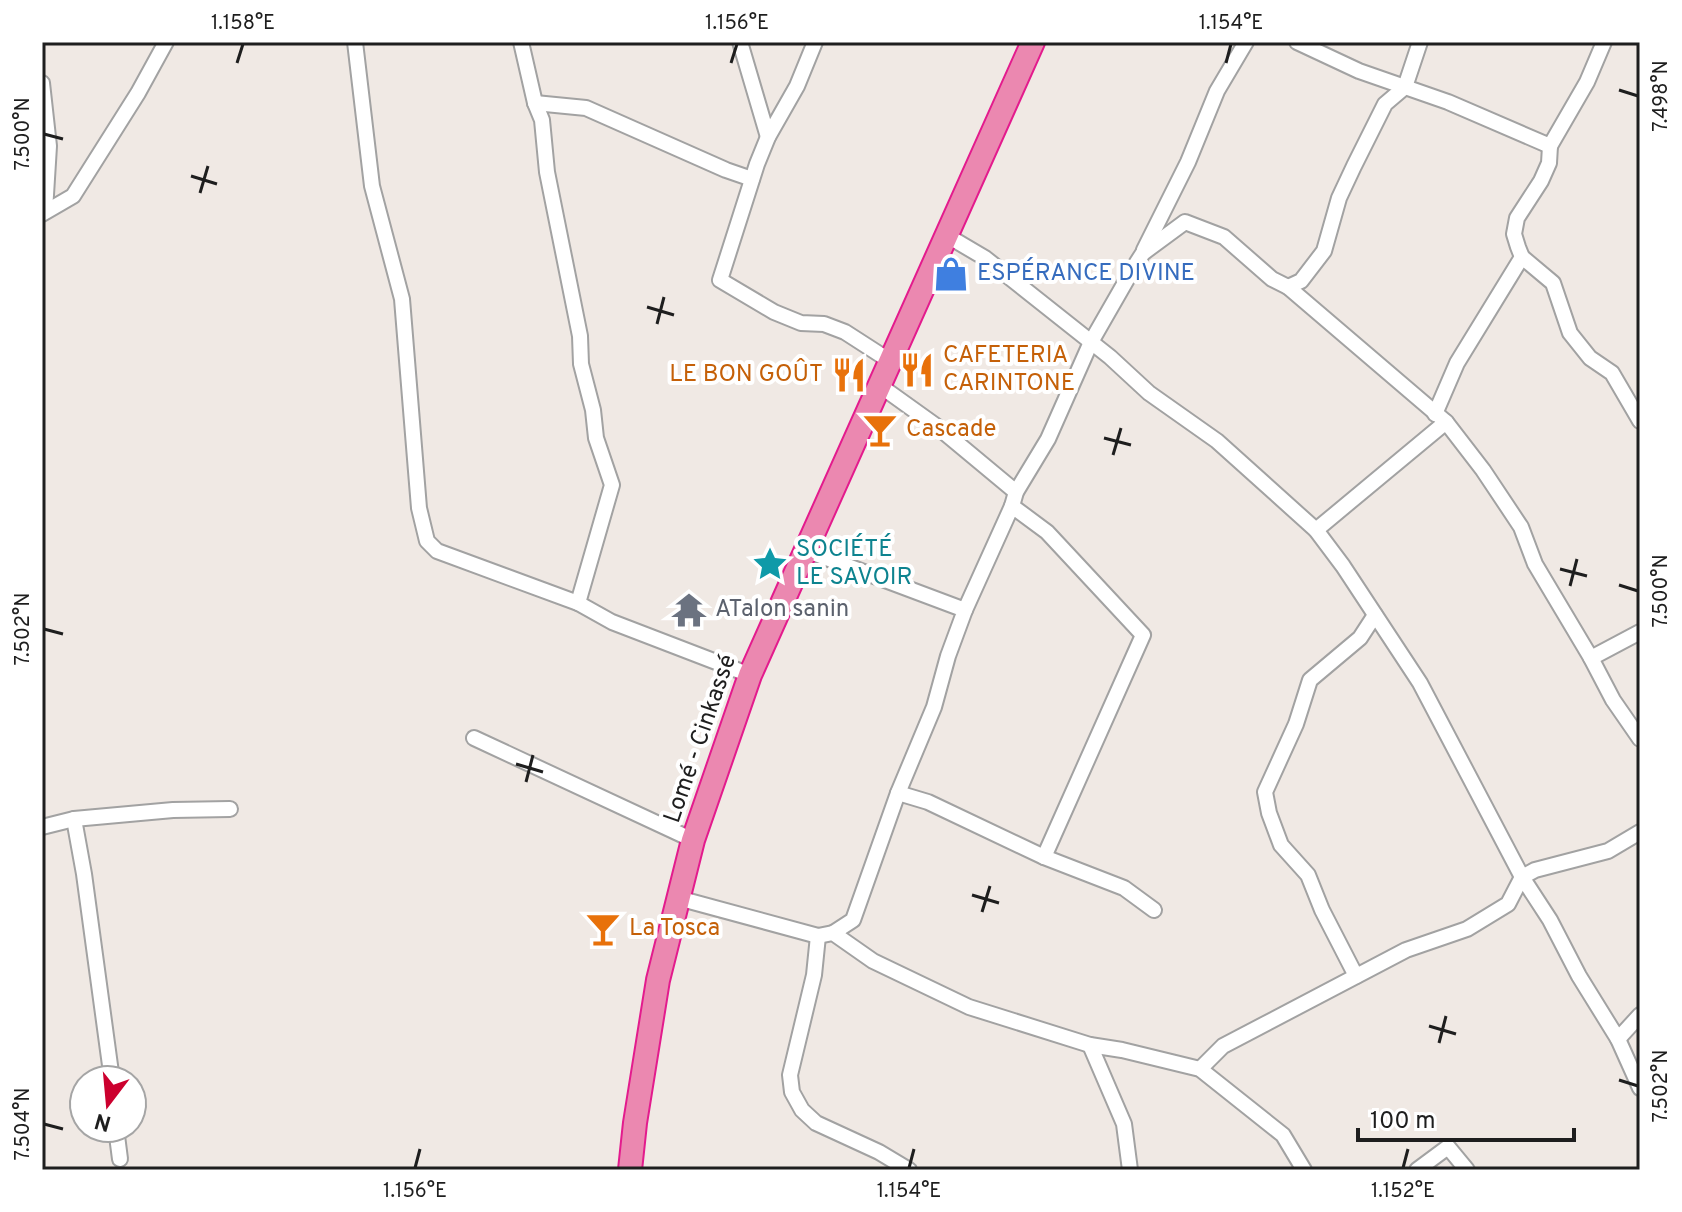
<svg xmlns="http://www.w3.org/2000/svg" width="1682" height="1212" font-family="Overpass,sans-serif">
<rect width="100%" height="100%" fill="#f0e9e4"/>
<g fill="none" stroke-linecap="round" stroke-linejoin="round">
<g stroke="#a2a2a2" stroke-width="18">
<g id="minor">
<path d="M355 42 372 186 402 299 419 508 427 541 437 551 578 603"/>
<path d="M521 42 535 103 542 120 547 172 580 336 581 364 593 410 596 438 612 485 578 603 612 622 750 675"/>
<path d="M740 42 768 137"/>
<path d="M815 42 797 86 768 137 757 164 720 280 774 312 801 323 824 324 845 332 890 361"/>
<path d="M1297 42 1359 71 1448 102 1550 146 1587 82 1604 42"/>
<path d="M42 83 49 146 45 211"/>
<path d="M535 103 586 108 726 170 752 179"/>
<path d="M1550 146 1549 163 1541 181 1517 218 1514 234 1518 247 1522 257 1553 283 1570 333 1590 358 1612 373 1640 421"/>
<path d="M42 214 73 196 138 93 166 42"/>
<path d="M946 235 985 258 1110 357 1149 393 1217 441 1316 530 1343 566 1420 683 1522 877 1550 920 1579 976 1618 1039 1640 1088"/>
<path d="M1144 250 1188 162 1217 91 1246 42"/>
<path d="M1288 287 1446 422 1483 470 1521 527 1535 564 1591 658 1640 632"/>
<path d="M879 385 939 428 1016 492"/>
<path d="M1435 414 1457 363 1522 257"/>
<path d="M1012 506 1016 492 1048 439 1091 342 1134 267 1143 253 1185 222 1224 237 1272 279 1288 287 1301 281 1324 251 1339 198 1354 166 1385 104 1405 87 1420 42"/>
<path d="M1316 530 1446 422"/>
<path d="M805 550 965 610 948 656 934 707 898 793 853 920 833 933"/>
<path d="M965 610 1012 506 1047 532 1143 635 1044 857"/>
<path d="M1591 658 1613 700 1640 739"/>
<path d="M474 738 693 840"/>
<path d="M898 793 928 802 1044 857 1124 888 1154 910"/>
<path d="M74 819 84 874 112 1080"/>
<path d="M42 827 74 819 173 810 230 809"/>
<path d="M678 898 818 936 833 933 873 961 969 1007 1090 1045 1122 1050 1200 1069 1283 1135 1304 1170"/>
<path d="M818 936 814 975 790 1075 792 1092 802 1110 816 1123 879 1152 909 1170"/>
<path d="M1356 976 1322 910 1308 875 1281 845 1269 813 1265 792 1296 724 1310 680 1360 638 1375 615"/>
<path d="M1618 1039 1640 1015"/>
<path d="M1090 1045 1124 1124 1130 1170"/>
<path d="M1200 1069 1223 1046 1406 950 1467 929 1508 904 1522 877 1535 870 1608 851 1640 832"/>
<path d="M116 1128 120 1159"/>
<path d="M1417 1170 1448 1147 1467 1170"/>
</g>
</g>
<g stroke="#e31b8d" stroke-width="26">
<path id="highway" d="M630 1170 635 1123 658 980 693 840 750 675 1033 42"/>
</g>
<use href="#minor" stroke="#fff" stroke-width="14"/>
<use href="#highway" stroke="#eb88b0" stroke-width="22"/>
</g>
<path fill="none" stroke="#1e1e1e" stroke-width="3" d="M237 63 243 44M731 63 737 44M1226 63 1231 44M1619 90 1638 96M44 134 63 139M191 176 217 184M200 193 208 166M647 307 674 315M657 324 664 297M1104 438 1131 445M1113 455 1121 428M1560 569 1587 576M1619 585 1638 591M1570 586 1577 559M44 629 63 634M516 764 543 772M526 782 533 755M972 895 999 903M982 912 990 886M1429 1026 1456 1034M1439 1043 1446 1016M1619 1080 1638 1086M44 1124 63 1129M415 1168 420 1149M909 1168 914 1149M1403 1168 1408 1149"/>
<defs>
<g id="shop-bare" transform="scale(2.76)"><path d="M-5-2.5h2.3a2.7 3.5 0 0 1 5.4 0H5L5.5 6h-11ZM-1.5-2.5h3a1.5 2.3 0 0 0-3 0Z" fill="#3f7fe0" stroke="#fff" stroke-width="2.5" paint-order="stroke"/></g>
<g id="restaurant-bare" transform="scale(2.76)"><path d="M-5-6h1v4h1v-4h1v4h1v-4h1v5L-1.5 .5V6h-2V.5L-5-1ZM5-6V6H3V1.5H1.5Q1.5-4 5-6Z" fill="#e8710a" stroke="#fff" stroke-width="2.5" paint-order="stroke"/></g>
<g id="bar-bare" transform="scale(2.76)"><path d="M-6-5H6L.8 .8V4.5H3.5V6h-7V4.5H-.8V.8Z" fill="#e8710a" stroke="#fff" stroke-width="2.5" paint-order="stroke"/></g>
<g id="sight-bare" transform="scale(2.76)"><path d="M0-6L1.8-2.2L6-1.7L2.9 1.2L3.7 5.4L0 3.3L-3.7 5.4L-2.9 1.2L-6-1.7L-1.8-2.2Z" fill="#0f9aa8" stroke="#fff" stroke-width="2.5" paint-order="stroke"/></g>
<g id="temple-bare" transform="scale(2.76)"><path d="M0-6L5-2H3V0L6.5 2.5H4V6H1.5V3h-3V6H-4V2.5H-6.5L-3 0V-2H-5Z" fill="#6b7280" stroke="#fff" stroke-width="2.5" paint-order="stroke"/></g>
</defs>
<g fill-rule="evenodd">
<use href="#shop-bare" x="951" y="274"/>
<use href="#restaurant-bare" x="917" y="370"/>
<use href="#restaurant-bare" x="849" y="375"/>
<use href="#bar-bare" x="880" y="430"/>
<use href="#sight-bare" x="770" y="564"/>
<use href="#temple-bare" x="689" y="610"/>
<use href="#bar-bare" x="603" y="929"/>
</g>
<g text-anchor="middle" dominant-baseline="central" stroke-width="8" stroke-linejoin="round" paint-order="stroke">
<g font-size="24" fill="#366cbe" stroke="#fff" text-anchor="start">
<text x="977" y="274">ESPÉRANCE DIVINE</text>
</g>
<g font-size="24" fill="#c56008" stroke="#fff" text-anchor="start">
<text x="943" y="356">CAFETERIA<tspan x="943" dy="28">CARINTONE</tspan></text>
<text x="823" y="375" text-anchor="end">LE BON GOÛT</text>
<text x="906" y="430">Cascade</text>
<text x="629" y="929">La Tosca</text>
</g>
<g font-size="24" fill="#0d838f" stroke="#fff" text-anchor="start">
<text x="796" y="550">SOCIÉTÉ<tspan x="796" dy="28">LE SAVOIR</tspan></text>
</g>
<g font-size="24" fill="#5b616d" stroke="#fff" text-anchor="start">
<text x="715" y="610">ATalon sanin</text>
</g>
<g font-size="24" fill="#1e1e1e" stroke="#fff">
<text transform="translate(701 739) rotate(-71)">Lomé - Cinkassé</text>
</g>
</g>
<rect width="1682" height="1212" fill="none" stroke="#ffffff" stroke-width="88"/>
<g transform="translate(108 1104) rotate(196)"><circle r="38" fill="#ffffff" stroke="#a5a5a5" stroke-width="2"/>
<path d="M0-6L14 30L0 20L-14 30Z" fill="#cc002e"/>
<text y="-12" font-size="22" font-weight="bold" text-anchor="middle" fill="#1e1e1e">N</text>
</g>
<path d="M1358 1128v12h216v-12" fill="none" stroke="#1e1e1e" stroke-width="4"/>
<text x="1370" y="1128" font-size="24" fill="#1e1e1e" stroke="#ffffff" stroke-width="6" paint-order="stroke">100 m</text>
<rect x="44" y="44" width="1594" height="1124" fill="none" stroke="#1e1e1e" stroke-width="3"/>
<g font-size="20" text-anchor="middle" fill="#1e1e1e">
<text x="243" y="29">1.158°E</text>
<text x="737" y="29">1.156°E</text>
<text x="1231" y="29">1.154°E</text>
<text transform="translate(1660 96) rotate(-90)" y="7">7.498°N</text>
<text transform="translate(22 134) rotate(-90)" y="7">7.500°N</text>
<text transform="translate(1660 591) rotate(-90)" y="7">7.500°N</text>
<text transform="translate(22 629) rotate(-90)" y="7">7.502°N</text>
<text transform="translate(1660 1086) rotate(-90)" y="7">7.502°N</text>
<text transform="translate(22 1124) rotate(-90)" y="7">7.504°N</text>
<text x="415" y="1197">1.156°E</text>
<text x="909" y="1197">1.154°E</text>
<text x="1403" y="1197">1.152°E</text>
</g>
</svg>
